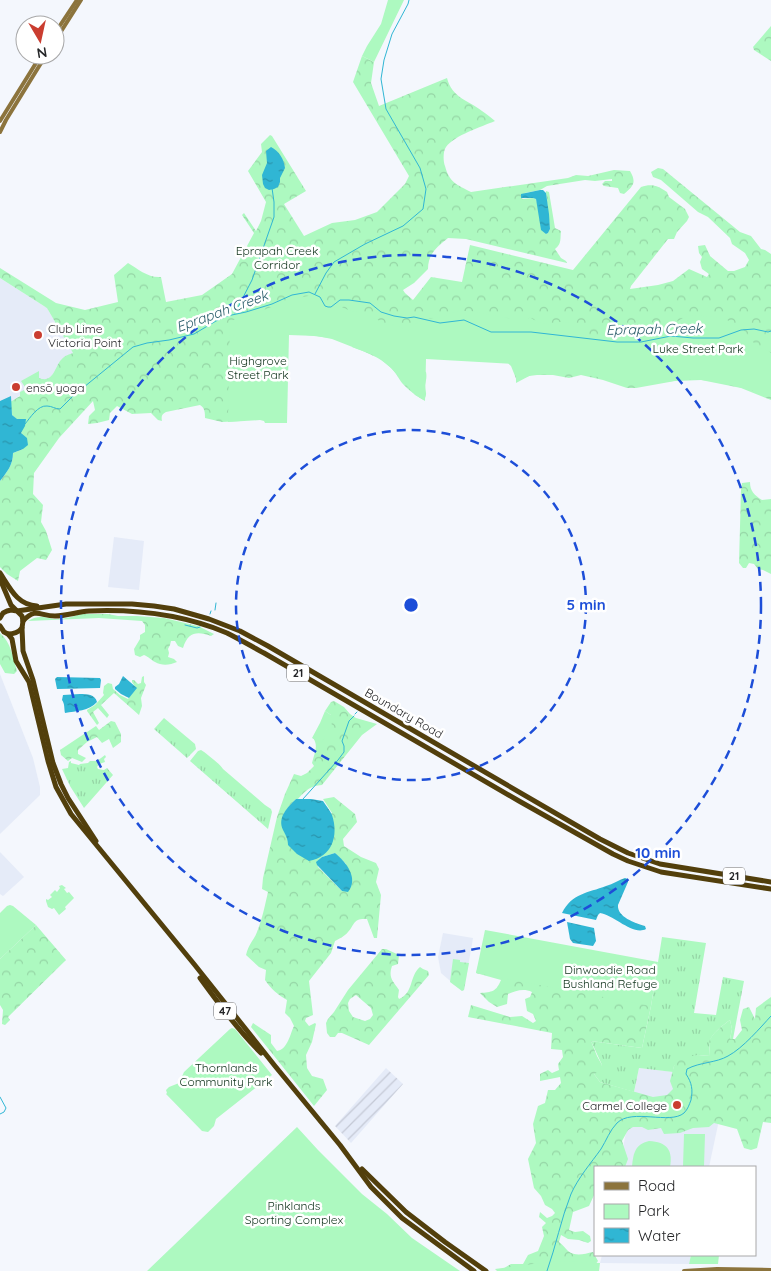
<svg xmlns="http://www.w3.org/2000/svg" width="771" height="1271" font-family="Quicksand,sans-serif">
<defs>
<pattern id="industrial-furrows" width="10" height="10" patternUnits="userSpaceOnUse" patternTransform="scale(1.25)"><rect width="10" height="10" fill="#e5ebf8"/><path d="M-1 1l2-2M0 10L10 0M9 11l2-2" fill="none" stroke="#c4c9d5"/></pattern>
<pattern id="grass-tufts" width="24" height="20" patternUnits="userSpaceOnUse" patternTransform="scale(1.25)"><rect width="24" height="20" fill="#adf9c0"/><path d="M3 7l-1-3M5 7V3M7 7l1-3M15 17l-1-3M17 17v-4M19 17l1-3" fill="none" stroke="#95d5a5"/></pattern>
<pattern id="forest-crowns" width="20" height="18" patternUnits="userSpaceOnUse" patternTransform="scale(1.25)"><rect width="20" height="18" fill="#adf9c0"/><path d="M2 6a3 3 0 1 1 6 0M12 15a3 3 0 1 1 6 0" fill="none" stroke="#95d5a5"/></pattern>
<pattern id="water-ripples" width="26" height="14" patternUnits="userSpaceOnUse" patternTransform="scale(1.25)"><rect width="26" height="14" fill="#30b6d4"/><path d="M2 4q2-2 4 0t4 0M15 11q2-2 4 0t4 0" fill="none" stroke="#2994ac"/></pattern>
</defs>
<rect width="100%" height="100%" fill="#f4f7fd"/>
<g fill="#e5ebf8">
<path d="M0 278 47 308 80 365 38 388 19 396 10 402 0 404Z"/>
<path d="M114 537 144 541 139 590 108 587Z"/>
<path d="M0 674 33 758 40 787V795L0 834Z"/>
<path d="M0 852 24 877 3 896 0 894Z"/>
<path d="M443 933 473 938 464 990 462 991 441 973 438 957Z"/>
<path d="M639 1068 728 1078 709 1167H619Z"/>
<path d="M602 1255H691L689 1264 600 1263Z"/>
</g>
<path fill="url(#industrial-furrows)" d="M386 1068 403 1084 351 1143 335 1126Z"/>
<g fill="url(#grass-tufts)">
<path d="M164 718 195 744 196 749 187 758 154 729Z"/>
<path d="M201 750C206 753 221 765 223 769L265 805 271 809 272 812 268 829 190 761 198 751Z"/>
<path d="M105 755 106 757 104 759 105 762 99 764 97 767 98 769 104 770 107 768 113 775 84 808 70 786 62 769 68 768 69 762 71 761V763L79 765 80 764 88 763 90 761H97Z"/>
<path d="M662 937 706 943 694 1013 716 1015 723 977 744 981 733 1039H730L732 1029 730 1020C723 1025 711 1034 709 1043 709 1046 710 1052 710 1056L698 1055 674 1066 673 1072 639 1068 634 1092 600 1082 594 1074 602 1065 591 1041 642 1048 651 1006Z"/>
</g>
<g fill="url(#forest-crowns)" fill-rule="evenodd">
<path d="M771 26V61L754 50 753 47Z"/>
<path d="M362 56 374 62 371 83 379 106 447 78C452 98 468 100 482 111 487 114 491 118 495 121 481 127 455 135 446 147 443 151 443 161 445 166 449 182 457 185 471 192L568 178 576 175 588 176 614 170 630 171C637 183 633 186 624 194L620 193 618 188 604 186 602 184 605 181H612V179L595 181 585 180 547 186 540 190 525 193 522 199 533 198 536 199 546 234 548 233 550 229 546 193V191L549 192 555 228 561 231C560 238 562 244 555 249L561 258 566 261 567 263 466 239 448 238C437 247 428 254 428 269L414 283 403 290 405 293 413 300 431 277 462 282 470 245 573 270 641 187C652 183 658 186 667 192L669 197 685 209 689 217 687 221 677 232 674 239H668L631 286 630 289 658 285 673 281 689 269 707 277 709 274 702 269 700 262 702 257 699 253 698 246 705 245 710 256 728 271H734L745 267 749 260 745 253 732 244 730 238 708 217 698 212 661 180 653 177 651 172 658 168 663 169 740 232 751 236 761 249 765 250 771 254V400L741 388 701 380 675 381 636 388H627L603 380 581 375 569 378 553 375H537L529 376 517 381 511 366 508 363 425 357 424 371 426 372C427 377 426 380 425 385 425 392 428 393 424 400 417 396 408 390 402 383 398 378 396 372 390 367 379 357 366 352 352 347L354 341 290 333 241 421 222 422 205 418C205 413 205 408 200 405L166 412C162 414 161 416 162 421L158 420 151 413 132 414 117 406 110 413 109 420 97 423 88 424 89 416 95 410 93 401 59 438 34 473 33 494 43 505 41 522 46 531 52 550 46 560 37 558 20 571 18 581 7 574 0 567V481C7 472 13 465 13 453L23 449C22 438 22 422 12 415L10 402 20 396V392L24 390 25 387 21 381 39 371V378C54 384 55 365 62 359 64 356 70 354 73 353L47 308 0 278V268L56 303 85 310 118 302 114 275 128 263C138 269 148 278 161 277L166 302 202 295 232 274 254 233 242 215 244 213 256 231 261 221 266 202 248 171 262 152 261 144 270 135 272 136 306 191 284 204 304 236 332 223 355 220 377 212 405 184 409 176 353 82Z"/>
<path d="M750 482C750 491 754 495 762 500L771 499V574L763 570 758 569 754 564 749 563 746 568H743L739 563 741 490 742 483Z"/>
<path d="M81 614H108L118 616H137L164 618 198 626 214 634 211 636C197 631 188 632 183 648L178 646 175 641H171L170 645 168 649 169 653 168 657 174 659 177 662C170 665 162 666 155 662 151 660 149 657 144 655L140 657 135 655 134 649 140 639V635L145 632V625L142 621 99 618 28 621C42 613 47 620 61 619 67 618 75 616 81 614Z"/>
<path d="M0 633C11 642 13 658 17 671L14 674 5 673 0 664Z"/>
<path d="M144 676V682L146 685 141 698 142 706 139 715 114 693 101 705 109 715 107 718 98 708 93 712 99 723 97 725 87 711V710L95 705 104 695 103 693 104 686 108 683 112 684 113 689 120 695 128 699 136 688 132 682V680H134L138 684 141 683 142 677Z"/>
<path d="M334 701 344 707 350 714 356 718 377 724 362 735 322 785C310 786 306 790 298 799H296C282 814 277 819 288 839L332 813 323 799 334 797 355 814 357 822 343 839 344 846 361 857 376 863 379 869 376 882 381 895 377 938H374L367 919C353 918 355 924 348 932 345 936 339 939 335 941L331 953 309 981 313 1015 306 1018 305 1021 309 1026 315 1023 316 1024 312 1042 306 1055 307 1068 312 1076 323 1079 327 1090 314 1106 251 1027 253 1023 271 1035V1043L277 1051C288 1049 290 1034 294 1026L290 1018 285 1013 287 1000C278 995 271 989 265 980L266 970 259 967 246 955C249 943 253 942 257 932 262 920 265 905 268 892L262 889 263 878 277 817 285 794 294 774 301 776 307 773 314 766 312 763C314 754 319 746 313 738L326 730 331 715 325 711 331 702ZM335 853 346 864 342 891 318 867 317 862 322 857Z"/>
<path d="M111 721 115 722 121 734V742L113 748 109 739 102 743 97 737 87 742 78 750V754L86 758 82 762 72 758 68 761 61 755 60 750 96 726 99 730Z"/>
<path d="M36 925 66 960 8 1017 10 1020 5 1025 2 1024 3 1010 0 1005V959Z"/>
<path d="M488 931 648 987 651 1006 642 1048 591 1041 597 1056 602 1065 599 1072 594 1074 600 1082 653 1097 667 1095 673 1089 670 1081 674 1066 681 1058 698 1055 710 1056C710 1052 709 1046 709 1042 711 1034 723 1025 730 1020L732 1029 730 1039H735L742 1030 740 1020 743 1009 749 1007 755 1019 756 1008 771 997V1123L763 1122 757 1148 751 1150 744 1148 737 1129 714 1123 709 1127 693 1128 680 1133 664 1134 661 1128 648 1130 642 1127H633L628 1130 622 1141 628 1159 625 1167H595V1193L589 1206 573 1212 569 1230 575 1232 583 1231 590 1236 591 1241 588 1243 579 1240 568 1239 561 1235 559 1242C563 1245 565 1248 568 1251 576 1257 584 1254 593 1252L598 1261 591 1270 588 1271 501 1270 511 1264H523L528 1255 538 1251 544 1236 542 1227 546 1223 539 1217 540 1212 547 1218 552 1216 555 1213 552 1209 545 1205 541 1196 534 1188 528 1159 536 1143 533 1124 538 1106 545 1103 548 1090H555L561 1083 560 1077 540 1081V1074L548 1070 552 1073 559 1070 558 1064 563 1057 562 1050 551 1049 552 1033 468 1017 471 1005 510 1017 522 1016 533 1023 536 1021 533 1014 527 1011 525 999 530 997 532 992C523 988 516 991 508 994L507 1004 497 1007 489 1002 480 993C492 992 496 992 501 980L476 973Z"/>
<path d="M382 949H386L399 955 398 964 392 966C388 978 393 981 399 990L398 997 399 999C414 993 409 976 420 967L423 969 428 971 429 975 369 1045 342 1033H338L335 1037H330L327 1033 326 1023 328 1019 334 1012 348 990ZM356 995 371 1008 373 1015 370 1019 365 1021 353 1017 349 1011 348 1003 350 999Z"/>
<path d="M453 959 460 960V962L469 963 464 990 462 991 450 982Z"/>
</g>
<g fill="#adf9c0">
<path d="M388 0H404L374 62 362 56 367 46 381 24Z"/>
<path d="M313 295C320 298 327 300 333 303 342 307 350 312 360 312L389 325 392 326 394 323 407 331 411 330 413 325 426 319 442 317 449 314 459 311H470L512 319H529V317C536 321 544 325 552 324 555 324 557 322 560 322 571 321 576 327 582 336 589 336 596 337 602 334L637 329V324C649 317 654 326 665 326 674 326 682 316 691 315 704 317 726 315 734 325L738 323C745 331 751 342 760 348 764 350 768 350 771 353V395L714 381 689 379 641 385 581 374H551L531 375 516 383V364L426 359 425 401 415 395 391 368 378 357 332 339 317 336 289 335 287 423H265L264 421 260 420 228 422 230 321 251 315 289 300Z"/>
<path d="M325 711 331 715 332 728 326 730V735L321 743 312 738 320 723Z"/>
<path d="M62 885 66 888 64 889 67 893 69 892 74 898 65 907 66 909 59 915 54 908 52 909 48 907 46 901V899L48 900 52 897 50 895 55 890 57 892 60 888 59 886Z"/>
<path d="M10 905 13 906 36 925 0 959V913L7 906Z"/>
<path d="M485 930 658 962 651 1006 476 973Z"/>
<path d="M232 1028 235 1029 272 1075 216 1119 214 1126 208 1132 202 1131 166 1094 167 1093 166 1090 169 1087 179 1083 184 1072 230 1029Z"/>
<path d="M297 1127 318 1150 362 1194 387 1214 412 1238 460 1271H147Z"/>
<path d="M684 1134H705L704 1167H683Z"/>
<path d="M649 1141C667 1142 673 1150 670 1167H632C633 1154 635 1144 649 1141Z"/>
<path d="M691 1255H719L718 1264H689Z"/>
<path d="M556 1261 600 1263 599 1271H497L495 1269Z"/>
</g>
<g fill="url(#water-ripples)">
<path d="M271 147C279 151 284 159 285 168L280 178V182L278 187 274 189 269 190 265 188 263 184 262 175 267 163 266 151Z"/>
<path d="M540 190H543L546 193 549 214 550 229 548 233 546 234 541 230 536 199 533 198H521V194Z"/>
<path d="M11 396 12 415 17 419H26L25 426 21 433 27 438 28 445 23 449 13 453C13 465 7 472 0 481V401Z"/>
<path d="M123 676 137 688 129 698 121 694 115 689V687L119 684Z"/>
<path d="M57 677 100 678 101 680 100 688 57 689 55 679Z"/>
<path d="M80 694C87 694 95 694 97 702 89 711 76 711 65 713 64 709 65 704 62 700L63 695Z"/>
<path d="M296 799H311L323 801C326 806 330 810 332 815 339 836 332 857 309 861L297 854 288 845C288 839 286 836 283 830 277 817 288 807 296 799Z"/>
<path d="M335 853C346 862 359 878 348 892L342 891 317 865 316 862 322 857Z"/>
<path d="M625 878 628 879V882L618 905C617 917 635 923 645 926L646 929C633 936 614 915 600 913L598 915 596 920 562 913C572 893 588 893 606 886 613 884 619 880 625 878Z"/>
<path d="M567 922 594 928 596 941 593 946 573 943 570 939Z"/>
</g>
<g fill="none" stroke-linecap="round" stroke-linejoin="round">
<g stroke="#30b6d4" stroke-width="1">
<path d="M315 294 326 273 334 262 365 244 403 226 423 209 426 189 420 168 386 109 381 79 384 60 392 34 408 4 409 0"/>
<path d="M235 313 252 280 274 217V202L272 188"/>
<path d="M25 424C30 418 38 405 47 406 52 406 55 409 60 409L73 396 133 347 147 343 169 340 194 334 216 321 227 316 246 312 272 304 292 295 309 292 320 297 325 306 328 307H331L340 300H349L370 303 381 312 394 316 407 318 414 317 440 323 464 320 491 332H531L617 342H641L671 336 693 338H719L741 330 754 329 768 332 771 331"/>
<path d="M215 610 216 603"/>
<path d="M210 614 211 611"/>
<path d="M185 625 197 628 200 627"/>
<path d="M373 697 375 696"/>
<path d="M367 698H368"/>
<path d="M355 714 357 712"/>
<path d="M303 799 338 760 344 752V746L342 741 349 721 354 716"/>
<path d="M0 1097 6 1108 4 1112 0 1114"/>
<path d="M547 1271C556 1246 561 1219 571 1194 578 1178 591 1163 601 1149 606 1141 610 1130 617 1123 632 1108 670 1125 684 1113 688 1109 689 1105 691 1100 693 1090 692 1083 686 1074L687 1069C700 1062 716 1063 728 1056 743 1048 760 1028 771 1016"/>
</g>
<g stroke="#8c743d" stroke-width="4">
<path d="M55 33 77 0"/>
<path d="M55 41 81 0"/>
<path d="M0 121 41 55"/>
<path d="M0 132 6 120 46 55"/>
<path d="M684 1271 717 1269 771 1270"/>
</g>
<g stroke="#523f0c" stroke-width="5">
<path d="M0 573C10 588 17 605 37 606"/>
<path d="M0 579 11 605 16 610"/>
<path d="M17 611 66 604H132L154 606 174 609 209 619 240 631 268 646 600 839 628 853 660 864 771 882"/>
<path d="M0 618 3 613 7 611 11 610 17 611 22 616 23 621 22 628 23 651 33 680 53 763 61 784 68 798 96 841"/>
<path d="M23 621C36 607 40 616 55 616 66 616 77 612 89 611 135 609 184 615 227 633 239 639 251 646 264 653L519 801 613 854 628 861 661 872 771 889"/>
<path d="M0 626 4 632 8 634 12 639 16 661 29 682 48 761 56 787 71 814 194 964 275 1066 340 1145 371 1187 402 1218 474 1271"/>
<path d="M8 634C14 634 18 633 22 628"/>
<path d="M200 978C219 1004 238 1030 261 1053"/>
<path d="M362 1169 406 1212 445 1242 486 1271"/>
</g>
</g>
<g fill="none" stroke="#1d4ed8" stroke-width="2.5" stroke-dasharray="9 6">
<circle cx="411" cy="605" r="175"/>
<circle cx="411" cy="605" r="350"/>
</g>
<g fill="#ca3d30" stroke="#fff" stroke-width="2">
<circle cx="38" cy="335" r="5"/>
<circle cx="16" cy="387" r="5"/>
<circle cx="677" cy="1105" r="5"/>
</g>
<g text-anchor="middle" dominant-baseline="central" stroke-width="5" stroke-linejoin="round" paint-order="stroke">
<g fill="#fff" stroke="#666768" stroke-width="1">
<rect x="287" y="664.5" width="22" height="17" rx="4"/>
<rect x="723" y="867.5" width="22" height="17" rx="4"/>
<rect x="214" y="1002.5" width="22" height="17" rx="4"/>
</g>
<g font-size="11" font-weight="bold" fill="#252628">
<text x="298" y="673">21</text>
<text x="734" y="876">21</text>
<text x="225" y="1011">47</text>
</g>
<g font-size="12" fill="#0f321b" stroke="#fff">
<text x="277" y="250">Eprapah Creek<tspan x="277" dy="14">Corridor</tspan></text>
<text x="698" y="348">Luke Street Park</text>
<text x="258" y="360">Highgrove<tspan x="258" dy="14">Street Park</tspan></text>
<text x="610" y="969">Dinwoodie Road<tspan x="610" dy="14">Bushland Refuge</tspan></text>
<text x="226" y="1067">Thornlands<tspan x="226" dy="14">Community Park</tspan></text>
<text x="294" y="1205">Pinklands<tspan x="294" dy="14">Sporting Complex</tspan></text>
</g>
<g font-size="12" fill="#252628" stroke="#fff" text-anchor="start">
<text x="48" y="328">Club Lime<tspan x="48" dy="14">Victoria Point</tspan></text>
<text x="26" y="387">ensō yoga</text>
<text x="667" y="1105" text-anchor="end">Carmel College</text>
</g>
<g font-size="12" fill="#252628" stroke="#fff">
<text transform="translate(404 713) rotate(30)">Boundary Road</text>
</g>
<g font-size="14" font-style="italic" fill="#2a5d6a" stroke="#fff">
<text transform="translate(222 311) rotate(-20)">Eprapah Creek</text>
<text transform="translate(654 329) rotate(-1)">Eprapah Creek</text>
</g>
</g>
<circle cx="411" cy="605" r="8" fill="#1d4ed8" stroke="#fff" stroke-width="2.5"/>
<g font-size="15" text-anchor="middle" font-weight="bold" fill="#1d4ed8" stroke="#fff" stroke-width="5" stroke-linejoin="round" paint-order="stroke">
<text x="586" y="610">5 min</text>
<text x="658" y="858">10 min</text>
</g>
<rect x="594" y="1166" width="162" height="90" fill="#ffffff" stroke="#a8a8a9"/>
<rect x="604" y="1182" width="25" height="8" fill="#8c743d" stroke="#a8a8a9"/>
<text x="638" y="1191" font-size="15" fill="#252628">Road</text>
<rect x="604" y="1204" width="25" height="15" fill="#adf9c0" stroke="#a8a8a9"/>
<text x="638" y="1216" font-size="15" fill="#252628">Park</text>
<rect x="604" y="1228" width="25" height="15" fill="url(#water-ripples)" stroke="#a8a8a9"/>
<text x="638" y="1241" font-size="15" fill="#252628">Water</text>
<g transform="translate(40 40) rotate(171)"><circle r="24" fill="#ffffff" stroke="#a8a8a9"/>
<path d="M0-4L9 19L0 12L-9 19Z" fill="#ca3d30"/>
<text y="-8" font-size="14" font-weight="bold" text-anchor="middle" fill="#252628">N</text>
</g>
</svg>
